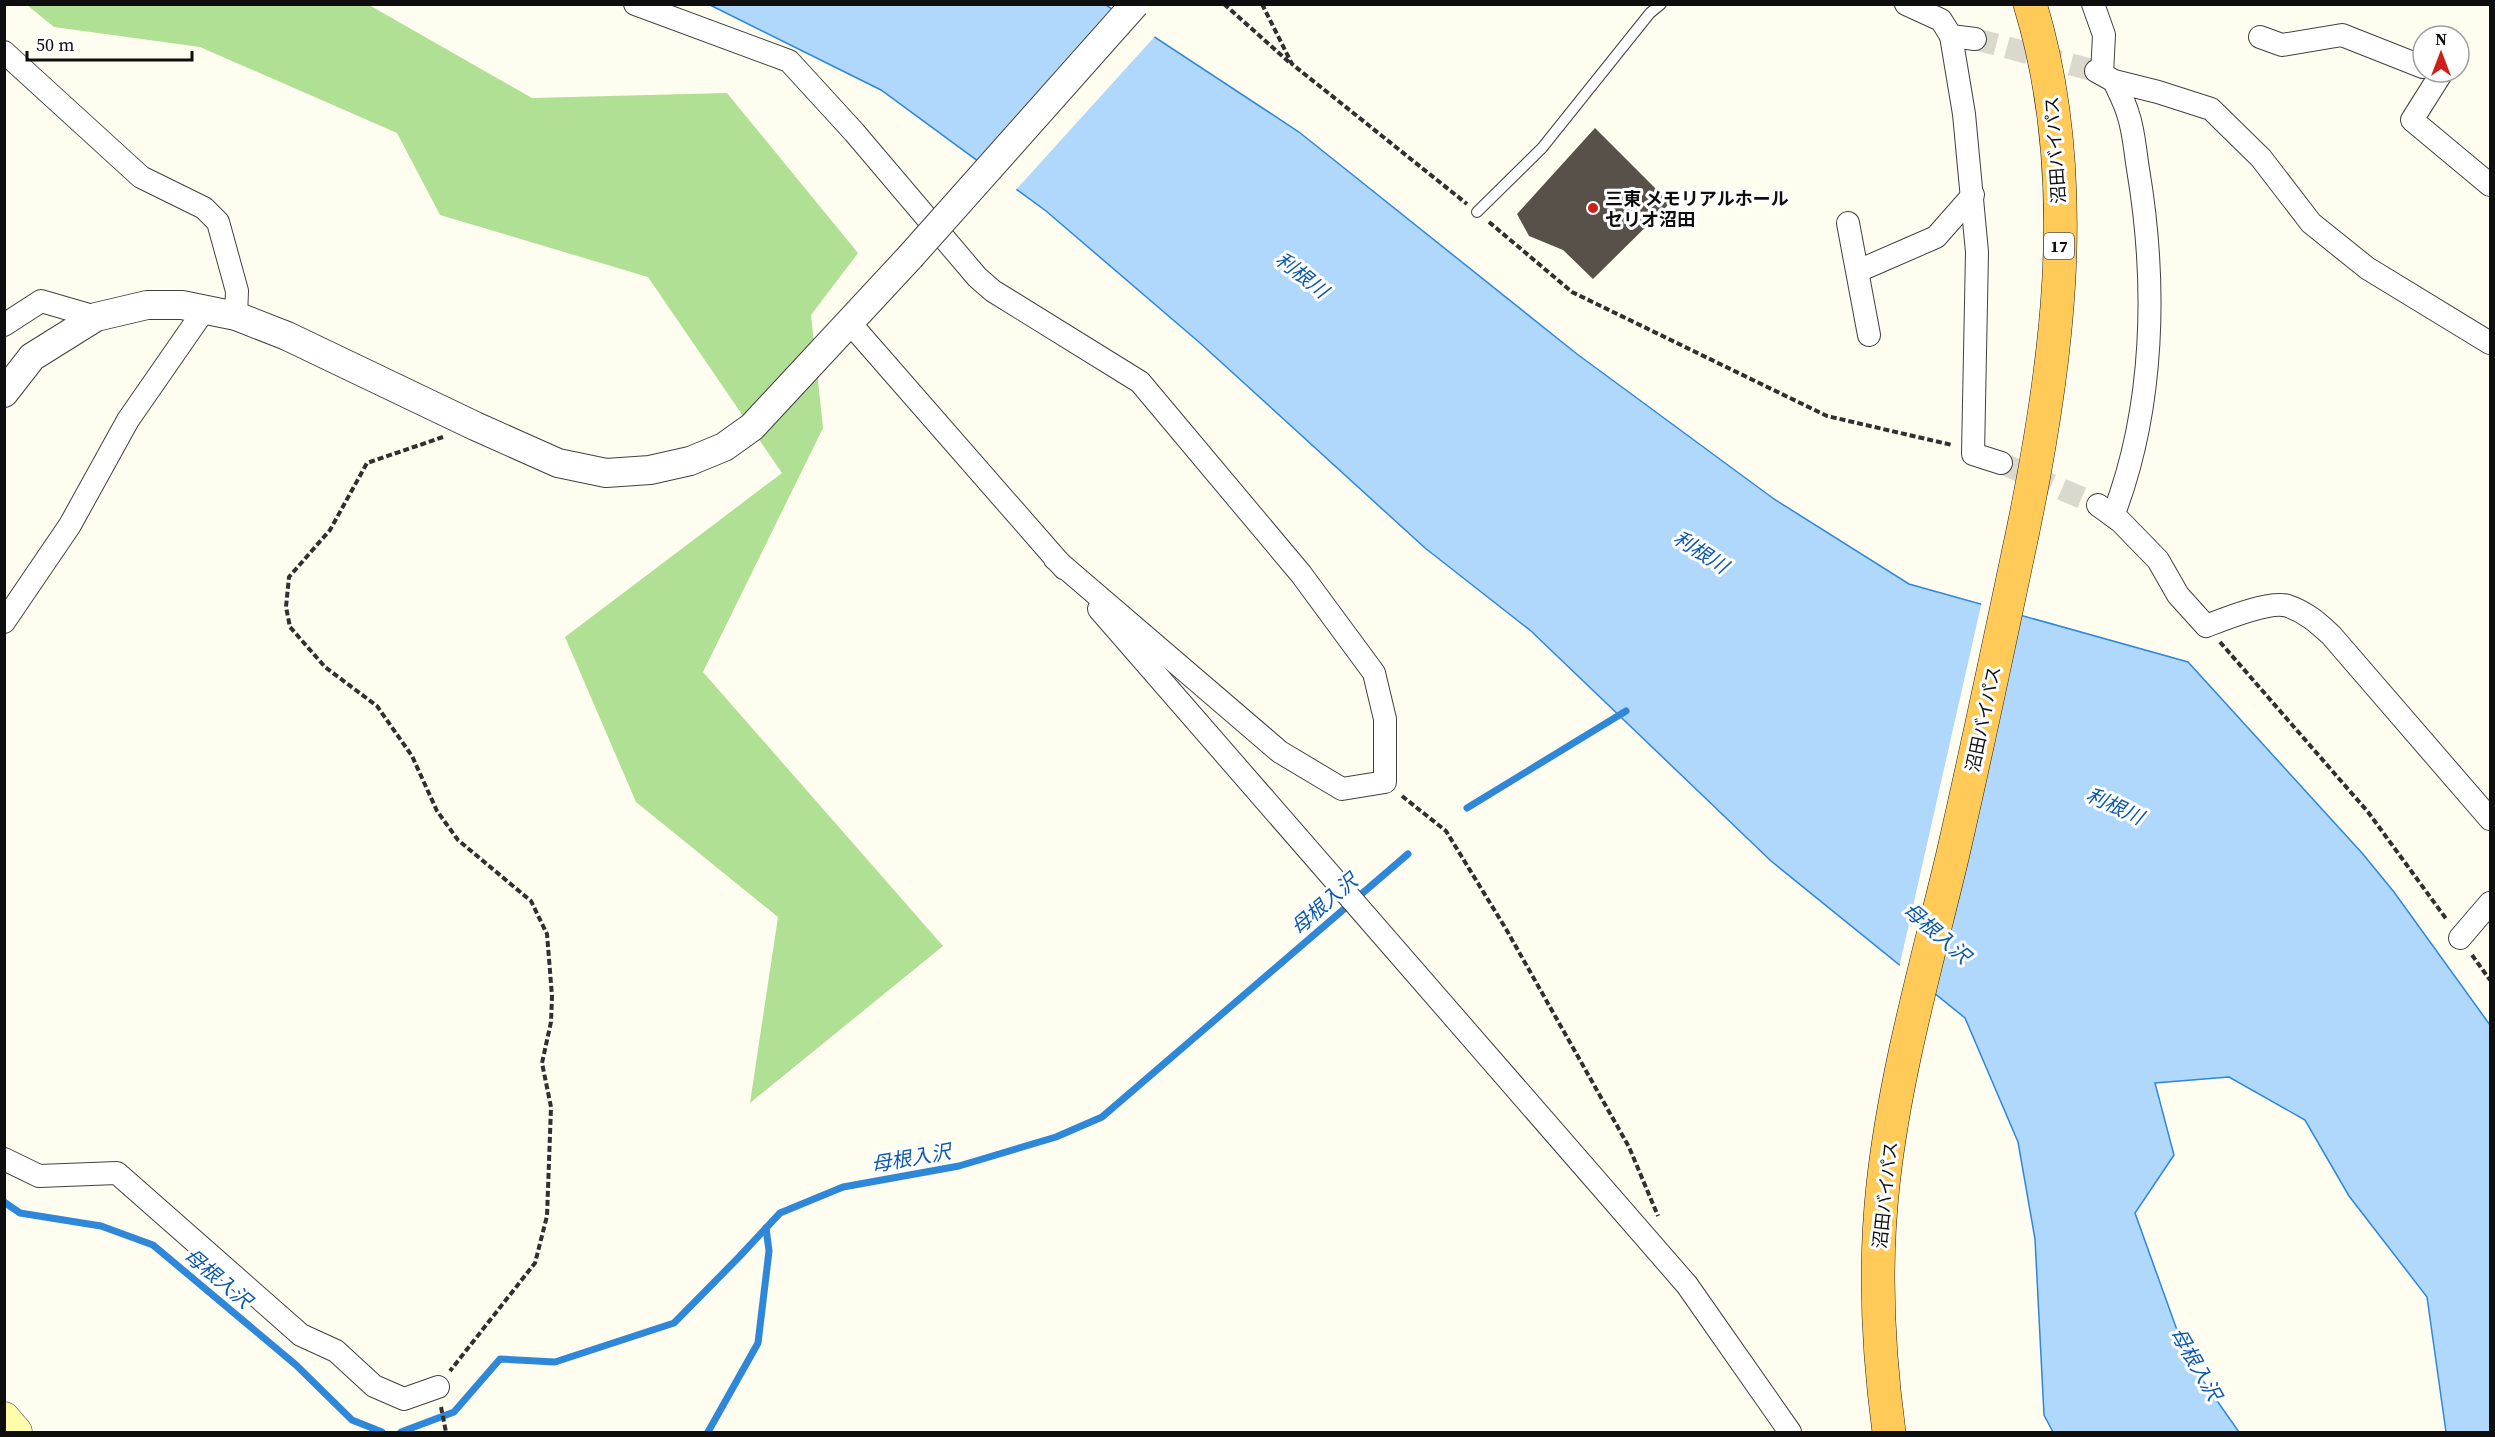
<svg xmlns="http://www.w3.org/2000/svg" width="2495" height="1437" font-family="'Source Serif 4','Noto Sans JP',serif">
<rect width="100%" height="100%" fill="#fffdf0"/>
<path fill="#afe093" d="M27 5H369L532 98 727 93 858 253 811 315 823 428 703 672 943 946 750 1103 778 917 636 802 565 637 782 473 648 277 440 215 397 133 200 47 54 27Z"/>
<path fill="#afd8fc" stroke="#2f87da" stroke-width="1.5" d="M710 5H1106L1299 132 1577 354 1774 499 1909 584 2188 662 2362 853 2394 892 2490 1025V1432H2446L2427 1297 2349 1196 2305 1120 2229 1077 2155 1083 2174 1155 2135 1213 2187 1358 2239 1432H2053L2044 1415 2035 1239 2018 1142 1965 1018 1771 861 1531 631 1425 548 1200 343 1046 211 881 90Z"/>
<g fill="#fffdf0">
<path d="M1113 6 1157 34 1014 192 975 162Z"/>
<path d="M1982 601 2020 612 1933 996 1899 968Z"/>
</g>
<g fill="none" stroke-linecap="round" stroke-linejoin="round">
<g stroke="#2f87da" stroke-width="7">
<path d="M1467 808 1626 711"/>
<path d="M4 1202 20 1213 101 1226 153 1245 296 1365 352 1420 382 1432"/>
<path d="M401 1432 454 1412 500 1359 555 1362 674 1323 739 1257 780 1213 843 1187 959 1166 1056 1137 1102 1117 1408 854"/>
<path d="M708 1432 758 1343 769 1251 766 1228"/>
</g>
</g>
<path fill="#58514a" d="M1595 128 1670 203 1593 279 1563 250 1529 236 1517 214Z"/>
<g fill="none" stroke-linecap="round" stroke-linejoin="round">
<g stroke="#dbd9ce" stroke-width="22" stroke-dasharray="22 11" stroke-linecap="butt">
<path d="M1975 39 2096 71"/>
<path d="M2001 463 2098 505"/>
</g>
<g stroke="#414141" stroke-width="12">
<path id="service" d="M1477 212 1542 148 1650 13 1661 4"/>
</g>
<g stroke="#414141" stroke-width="24">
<g id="minor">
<path d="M635 4 789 61 854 132 977 277 993 291 1140 382 1301 574 1374 673 1385 719V782L1342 789 1280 752 1055 559"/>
<path d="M1906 4 1941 20 1951 36 1975 39"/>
<path d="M2093 4 2104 35 2102 74"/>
<path d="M1951 36 1964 114 1977 252 1973 454 2001 463"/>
<path d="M2260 37 2282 45 2342 35 2423 67"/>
<path d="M4 52 141 177 204 208 218 222 237 291 236 316"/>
<path d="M2096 71 2114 81 2158 92 2211 109 2261 158 2311 223 2367 268 2490 343"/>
<path d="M2435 72 2441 74 2412 120 2490 185"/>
<path d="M1848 223 1869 335"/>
<path d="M1858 271 1936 237 1973 195"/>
<path d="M849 322 1064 568"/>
<path d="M4 325 41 301 96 317"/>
<path d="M2098 505 2120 521 2158 560 2178 595 2206 626C2224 619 2271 600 2288 606 2306 612 2318 623 2331 635L2490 819"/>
<path d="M2113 516C2155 407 2157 282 2138 169 2135 151 2134 131 2128 114 2125 103 2119 92 2114 81"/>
<path d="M1099 609 1687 1285 1790 1432"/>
<path d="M4 622 70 525 128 420 205 309"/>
<path d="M2460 938 2490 903"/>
<path d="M4 1159 39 1176 117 1173 301 1335 336 1351 374 1386 404 1399 438 1387"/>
</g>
</g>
<g stroke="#414141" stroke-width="30">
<path id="tertiary" d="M4 393 32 357 96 317 147 305H182L236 316 287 336 475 426 558 463 606 473 650 470 690 461 724 447 752 427 910 257"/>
</g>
<g stroke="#303030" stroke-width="33">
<path id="secondary" d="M4 1418 16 1432"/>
</g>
<g stroke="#1f1f1f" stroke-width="34">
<path id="trunk" d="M1889 1432C1878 1351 1874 1267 1883 1185 1895 1075 1926 966 1952 858 1975 758 1996 659 2017 559 2056 379 2085 184 2030 4"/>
</g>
<g stroke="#303030" stroke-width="4" stroke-dasharray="6 3" stroke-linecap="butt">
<path d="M1224 4 1289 62"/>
<path d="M1262 4 1292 64 1467 204"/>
<path d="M1489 222 1572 292 1827 416 1952 445"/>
<path d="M443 437 367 463 330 530 289 577 286 607 290 627 325 667 377 706 412 756 437 811 458 840 531 901 547 934 552 996 551 1022 542 1063 551 1107 547 1216 535 1263 450 1371"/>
<path d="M2220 642 2368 812 2447 920"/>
<path d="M1402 796 1446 831 1506 929 1629 1147 1658 1216"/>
<path d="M2472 955 2490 980"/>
<path d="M441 1407 446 1432"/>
</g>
<use href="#service" stroke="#fff" stroke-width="10"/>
<use href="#minor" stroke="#fff" stroke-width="22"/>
<use href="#tertiary" stroke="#fff" stroke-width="28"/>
<use href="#secondary" stroke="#fffdab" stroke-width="32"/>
<use href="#trunk" stroke="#ffca57" stroke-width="33"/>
<g stroke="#414141" stroke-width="30" stroke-linecap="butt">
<path id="tertiary-bridge" d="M910 257 1135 4"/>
</g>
<use href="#tertiary-bridge" stroke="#fff" stroke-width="28"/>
</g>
<circle fill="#cd2018" stroke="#fff" stroke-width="2" cx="1593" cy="208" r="6"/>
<g text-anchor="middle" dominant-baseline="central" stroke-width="6" stroke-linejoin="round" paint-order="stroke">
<rect fill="#fff" stroke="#565656" stroke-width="1.5" x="2044" y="233" width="30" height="26" rx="4.5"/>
<g font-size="16" font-weight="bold" fill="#0e0e0e">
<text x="2059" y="246">17</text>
</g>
<g font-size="18" fill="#0e0e0e" stroke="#fff">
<text transform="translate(2055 150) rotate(-94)">沼田バイパス</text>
<text transform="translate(1983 719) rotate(-78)">沼田バイパス</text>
<text transform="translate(1885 1195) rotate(-84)">沼田バイパス</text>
</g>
<g font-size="18" font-weight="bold" fill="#0e0e0e" stroke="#fff" text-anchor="start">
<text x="1605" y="198">三東 メモリアルホール<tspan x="1605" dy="21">セリオ沼田</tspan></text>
</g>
<g font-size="20" font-style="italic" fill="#0b58ad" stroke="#fff">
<text transform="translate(1302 275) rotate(38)">利根川</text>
<text transform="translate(1701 552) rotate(33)">利根川</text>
<text transform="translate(2115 806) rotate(25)">利根川</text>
<text transform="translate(1324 904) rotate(-41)">母根入沢</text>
<text transform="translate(1937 933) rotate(41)">母根入沢</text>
<text transform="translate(911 1158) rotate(-10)">母根入沢</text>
<text transform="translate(218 1278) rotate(40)">母根入沢</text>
<text transform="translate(2196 1364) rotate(60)">母根入沢</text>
</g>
</g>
<rect width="2495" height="1437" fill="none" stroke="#0e0e0e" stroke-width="12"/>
<g transform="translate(2441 54)"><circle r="28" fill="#ffffff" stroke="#9f9f9f" stroke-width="1.5"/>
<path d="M0-4.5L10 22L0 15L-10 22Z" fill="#cd2018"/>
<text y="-9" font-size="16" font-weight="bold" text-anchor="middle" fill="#0e0e0e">N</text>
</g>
<path d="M27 51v9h165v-9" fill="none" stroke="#0e0e0e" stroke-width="3"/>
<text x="36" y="51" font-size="18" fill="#0e0e0e" stroke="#ffffff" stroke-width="4.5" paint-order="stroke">50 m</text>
</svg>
